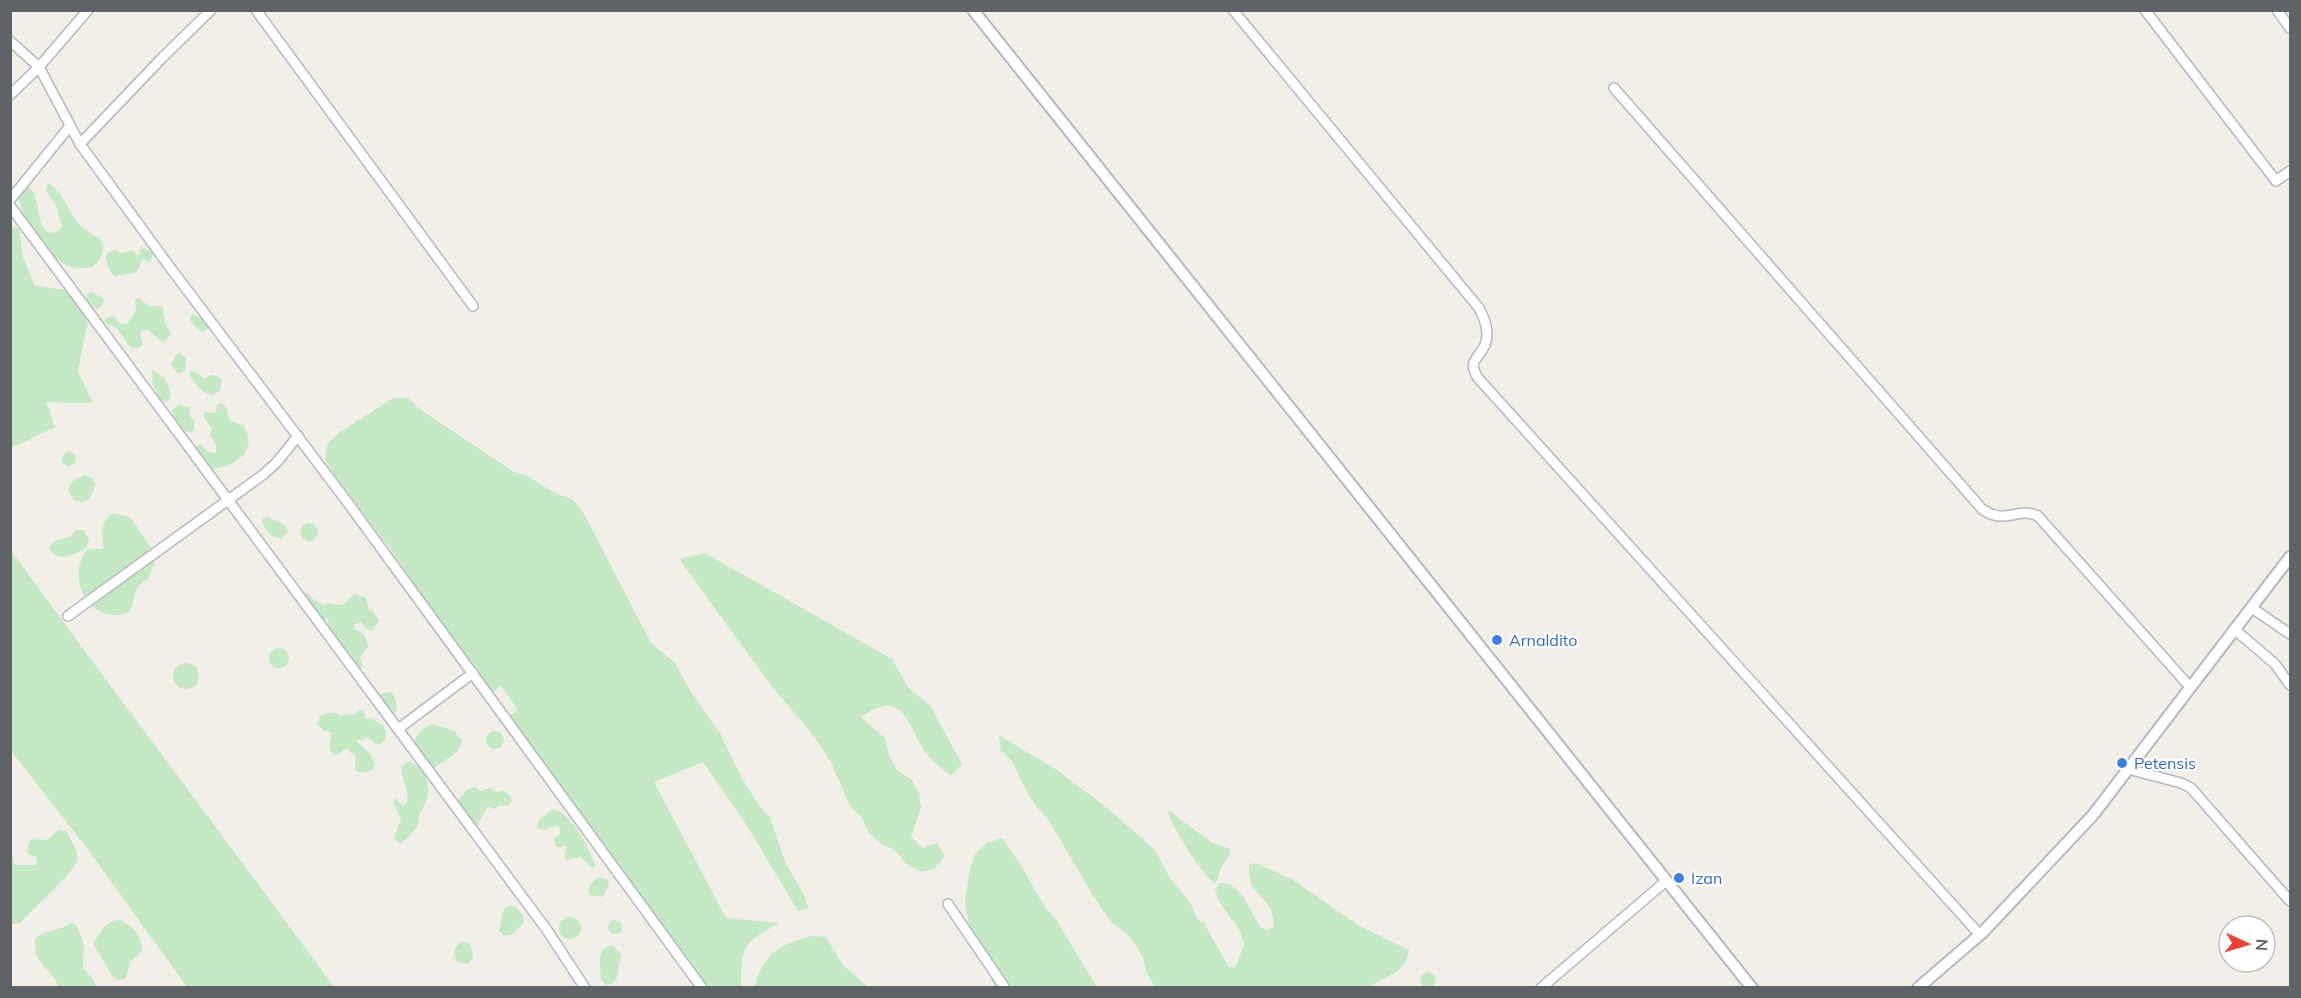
<svg xmlns="http://www.w3.org/2000/svg" width="2301" height="998" font-family="Mulish,sans-serif">
<rect width="100%" height="100%" fill="#f1efe8"/>
<g fill="#c5e8c5">
<path d="M48 183C63 192 68 210 78 223 85 232 93 234 102 240 106 253 101 258 92 267 86 268 79 269 73 268 50 260 9 212 22 187H30C41 201 35 218 47 232L55 233 62 227 56 205 46 191Z"/>
<path d="M10 227H19L23 257 35 286 67 290 89 313 78 372 93 403 46 402 55 427 11 448Z"/>
<path d="M143 248 154 252 150 262 141 259 140 267 135 273 115 276 112 274 105 258 107 254 114 250 121 253 133 251 139 256 140 250Z"/>
<path d="M92 292 103 298 104 302 98 309 90 306 86 300 88 293Z"/>
<path d="M138 298 151 307 159 306 163 307 165 323 171 334 165 342C155 340 152 328 142 330L140 333 143 344 137 349 130 347 117 328 106 324 104 321 107 318 114 316 119 323 127 324 136 311 135 299Z"/>
<path d="M192 314C200 318 209 317 208 328L202 333 191 322 190 318Z"/>
<path d="M179 353 186 358 185 370 178 374 171 365 176 355Z"/>
<path d="M152 370C164 374 176 391 167 402L160 400 152 381Z"/>
<path d="M192 371 199 374 204 379 211 375 217 376 222 381 220 390 213 395C202 394 193 382 189 373Z"/>
<path d="M393 398H408L421 410 514 472 529 477 557 494 572 499 583 512 651 643 675 663 691 692 720 733 741 777 759 805 770 817 786 864 803 893 809 908 798 911 744 821 703 762 654 782 726 918 779 923C741 945 742 944 741 987H701L509 716 518 710 501 686 490 695 389 547 333 473 325 459 328 443 340 432Z"/>
<path d="M221 403 227 409 229 420 244 426C254 443 247 457 228 465 221 467 217 467 211 472L192 450 199 445H202L208 452 216 453V445L210 435 212 428 203 416 205 412 216 413 217 405Z"/>
<path d="M178 405 190 407 189 415 195 421 194 429 191 432 183 430C180 423 172 418 172 410Z"/>
<circle cx="69" cy="459" r="7"/>
<path d="M85 475 92 478 96 485 89 499 82 502 74 500 68 490 71 482Z"/>
<path d="M112 513 127 516 133 521 151 548 154 564 148 579C130 587 138 599 129 612 92 628 63 577 88 549H104C102 535 100 523 112 513Z"/>
<path d="M267 517 282 523 287 528 288 532 282 538C273 540 265 530 262 522L263 518Z"/>
<circle cx="309" cy="532" r="9"/>
<path d="M77 530H83L89 539 87 547C75 555 57 564 49 548L54 541 69 537Z"/>
<path d="M10 549C117 696 227 841 334 987H187L87 848 11 751Z"/>
<path d="M705 553 892 659 908 687 931 707 962 764 951 776C943 769 933 762 927 754 906 726 905 686 861 717L885 738 889 755 897 770 912 780 919 794 921 808 911 836 922 848 937 843 945 856 935 868 921 872 906 864 896 851 882 844 869 833 862 818 850 806 831 762 813 735 770 684 679 559Z"/>
<path d="M306 593 322 605 330 603C345 608 343 604 354 594L366 598 369 609 373 611 379 621 372 631 365 628 361 622 357 623 353 629C363 631 367 636 368 647L360 657 363 665 361 668 357 669 345 649 339 644 335 633 329 629 328 618 321 621 303 596Z"/>
<circle cx="279" cy="658" r="10"/>
<circle cx="186" cy="676" r="13"/>
<path d="M370 688 374 689 380 694 391 692C397 700 399 709 393 718H385L374 706 368 696Z"/>
<path d="M360 710 364 711 365 718 372 719 383 725 386 732 385 741 378 745 366 737 362 740H355C359 745 385 761 370 771 364 774 360 773 355 770L356 755 352 754 347 748 337 755C323 751 333 741 331 732L323 730 318 724 320 716C328 711 334 712 342 716L345 714 353 715Z"/>
<path d="M433 724 455 731 462 741 457 752 430 771 413 749C414 737 421 728 433 724Z"/>
<circle cx="495" cy="740" r="9"/>
<path d="M999 735 1054 768 1106 807 1154 849 1170 878 1191 904 1197 919 1204 923 1228 966 1235 968 1244 945C1241 921 1220 912 1215 889L1220 883C1240 881 1251 912 1260 927L1267 930 1274 927C1273 921 1273 914 1270 908 1259 889 1248 893 1249 865L1256 863 1293 880 1358 925 1409 950C1406 973 1385 976 1369 987H1155L1146 972 1143 957 1135 944 1125 932 1112 923 1094 897 1046 816 1035 805 1026 790 1012 761 1001 751Z"/>
<path d="M408 761C432 772 433 794 420 813 417 819 420 817 418 823 417 830 405 841 399 844L394 838 401 819 393 802 395 798 403 806 407 803C410 790 400 778 402 766Z"/>
<path d="M474 787 481 791 489 788 496 792 504 791 511 797 512 801 509 805 498 806 495 809 488 806 475 829 456 802 467 790Z"/>
<path d="M553 809C572 813 589 849 596 866L592 868 581 857 566 860 564 856 567 846 556 847 554 839 560 834V827L556 825 545 830 537 829 538 821Z"/>
<path d="M1168 810 1211 842 1230 849C1230 859 1226 860 1221 868 1218 874 1219 878 1215 883 1205 879 1168 821 1168 810Z"/>
<path d="M58 830 66 831C70 839 80 852 77 861 74 872 31 911 20 923L11 924V856L15 865H37L36 857 28 854V846L31 839 47 840Z"/>
<path d="M1002 838 1021 865 1044 906 1055 918 1097 987H994L987 964 971 935 965 902 970 869 975 854 987 843Z"/>
<path d="M599 877 607 879 609 886 602 897 590 895C586 887 592 881 599 877Z"/>
<path d="M511 905C518 907 524 915 524 922L513 934 505 936 499 931 504 909Z"/>
<circle cx="570" cy="928" r="11"/>
<circle cx="615" cy="927" r="7"/>
<path d="M120 920C134 926 142 936 142 951L130 962 126 978 119 980 112 976 93 943C102 932 104 921 120 920Z"/>
<path d="M70 923 77 926 84 945 83 969 89 974 97 987H58L55 979 39 960 36 954 35 939C46 928 58 933 70 923Z"/>
<path d="M810 936 826 937 842 964 868 987H754C765 953 776 947 810 936Z"/>
<path d="M462 942 470 943 473 958 468 964 457 962 454 954 456 946Z"/>
<path d="M610 945 615 947 621 955 616 980 613 983 606 985 601 980C600 973 599 957 602 950Z"/>
<circle cx="1428" cy="980" r="8"/>
</g>
<g fill="none" stroke-linecap="round" stroke-linejoin="round">
<g stroke="#b5b8bc" stroke-width="12">
<g id="minor">
<path d="M256 10 473 306"/>
<path d="M1233 10 1479 308C1485 319 1490 332 1485 345 1478 360 1467 360 1478 378L1980 935"/>
<path d="M2145 10 2276 181 2290 171"/>
<path d="M2277 10 2290 28"/>
<path d="M10 41 39 67 80 144 172 270 348 503 702 988"/>
<path d="M1614 88 1982 509C2006 526 2018 506 2038 516L2190 687"/>
<path d="M10 95 39 67 88 10"/>
<path d="M80 144 162 58 211 10"/>
<path d="M10 200 70 126"/>
<path d="M10 206 547 930 585 988"/>
<path d="M2252 608 2290 634"/>
<path d="M68 616 264 474 277 462 298 436"/>
<path d="M2234 629 2275 664 2290 685"/>
<path d="M398 729 473 673"/>
<path d="M2128 769 2181 783 2191 788 2290 901"/>
<path d="M948 904 1005 988"/>
<path d="M1541 988 1666 881"/>
</g>
</g>
<g stroke="#b5b8bc" stroke-width="14">
<g id="tertiary">
<path d="M973 10 1752 988"/>
<path d="M1918 988 1983 932 2093 815 2290 557"/>
</g>
</g>
<use href="#minor" stroke="#fff" stroke-width="9"/>
<use href="#tertiary" stroke="#fff" stroke-width="10"/>
</g>
<g fill="#3f7fe0" stroke="#fff" stroke-width="2">
<circle cx="1497" cy="640" r="6"/>
<circle cx="2122" cy="763" r="6"/>
<circle cx="1679" cy="878" r="6"/>
</g>
<g text-anchor="middle" dominant-baseline="central" stroke-width="4.5" stroke-linejoin="round" paint-order="stroke">
<g font-size="16" fill="#366cbe" stroke="#fff" text-anchor="start">
<text x="1509" y="640">Arnaldito</text>
<text x="2134" y="763">Petensis</text>
<text x="1691" y="878">Izan</text>
</g>
</g>
<rect width="2301" height="998" fill="none" stroke="#5f6368" stroke-width="24"/>
<g transform="translate(2247 944) rotate(94)"><circle r="28" fill="#ffffff" stroke="#bfc1c3" stroke-width="1.5"/>
<path d="M0-4.5L10 22L0 15L-10 22Z" fill="#ea4335"/>
<text y="-9" font-size="16" font-weight="bold" text-anchor="middle" fill="#5f6368">N</text>
</g>
</svg>
